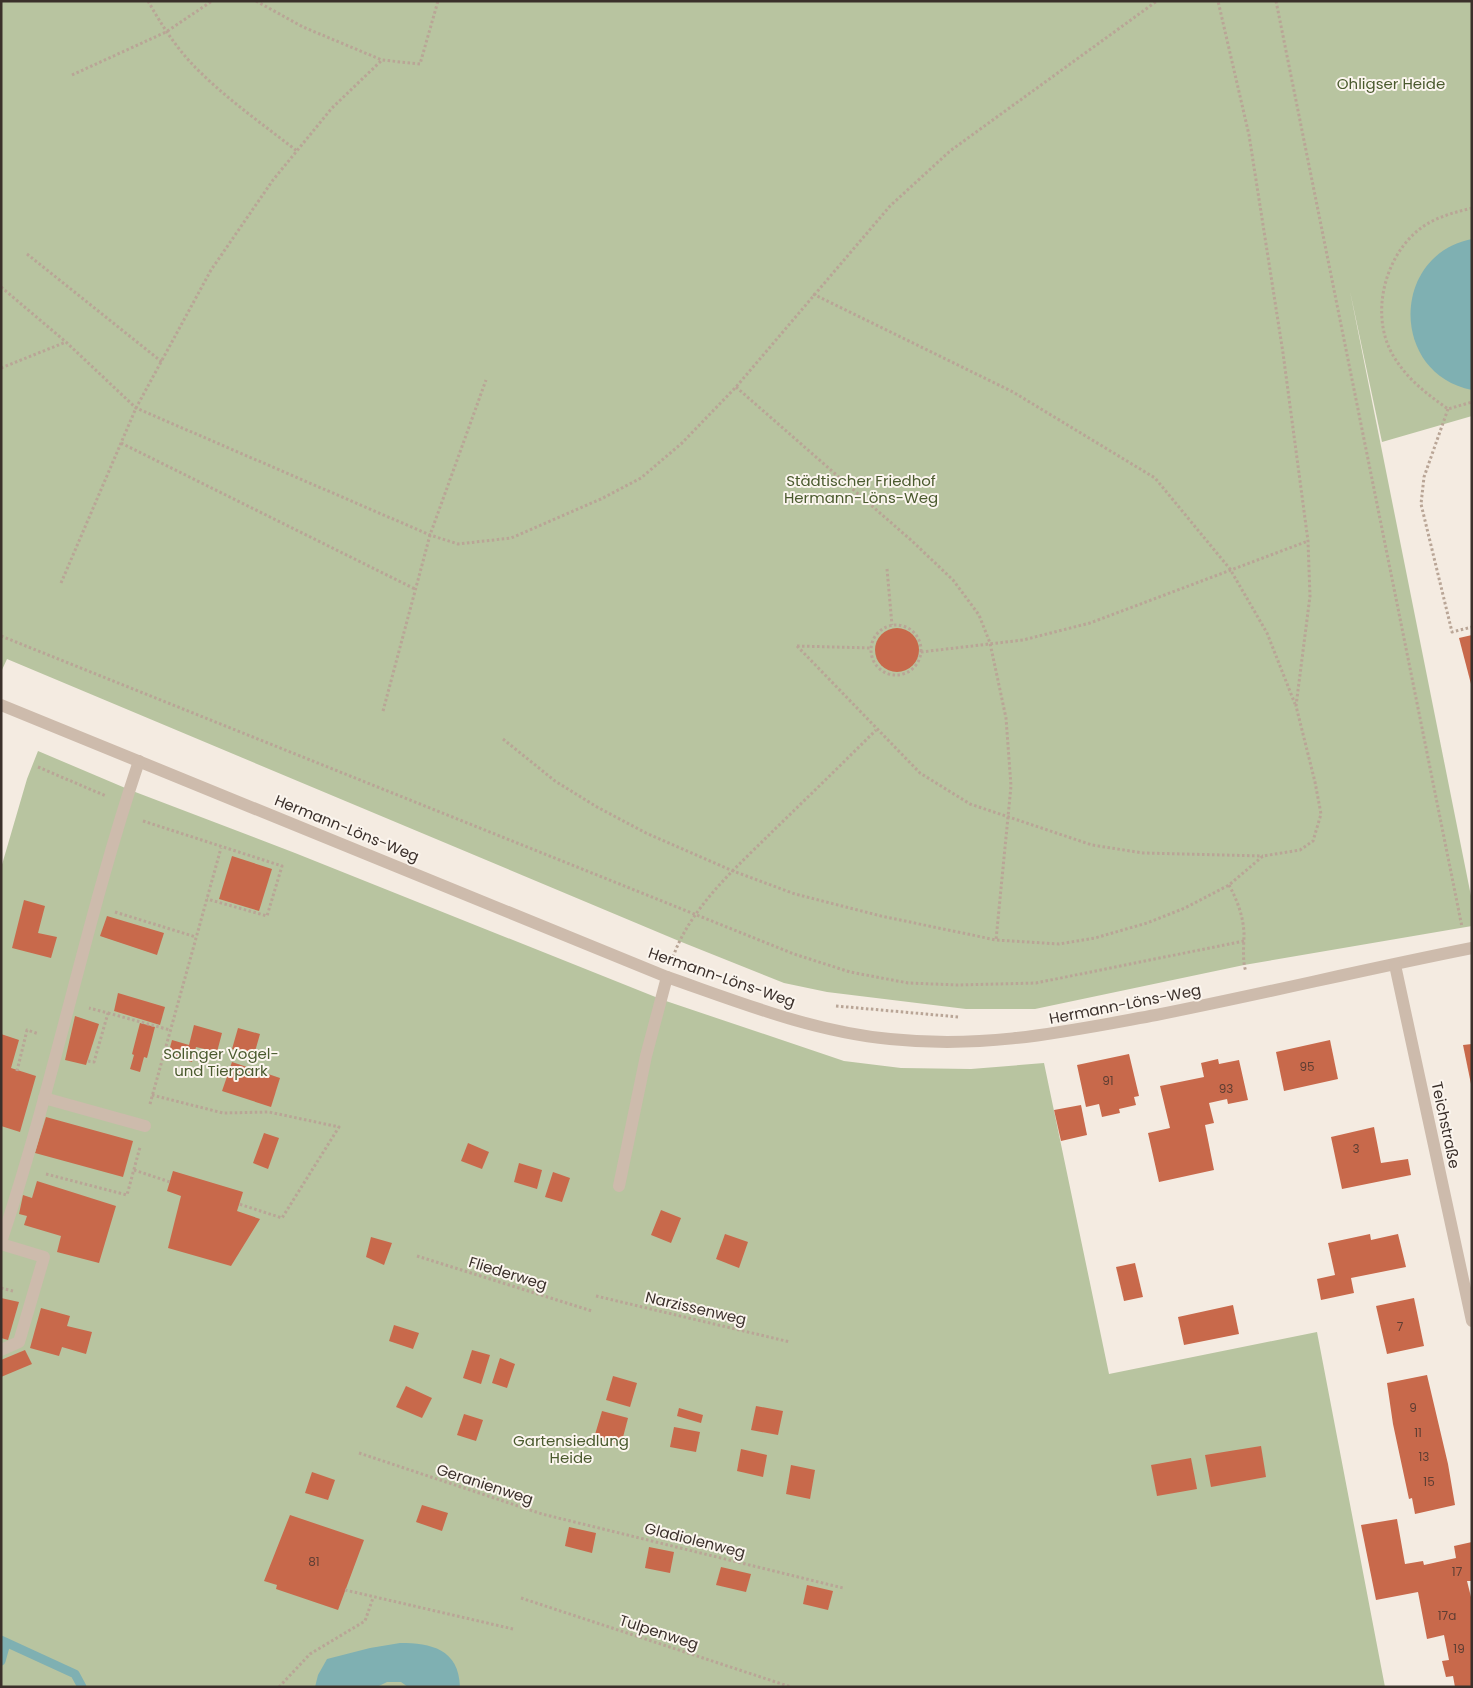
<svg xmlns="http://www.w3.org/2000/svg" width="1473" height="1688" font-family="Poppins,sans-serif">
<rect width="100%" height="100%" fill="#f4ebe1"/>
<g fill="#b8c4a0">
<path d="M1 1H1472V416L1382 442 1350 291 1472 901V926L1244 965 1035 1009H966L827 992 784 983 679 941 7 659 1 672Z"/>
<path d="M38 751 130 790 295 853 663 1000 844 1061 901 1068 971 1069 1044 1063 1109 1374 1317 1332 1385 1687H1V868L27 779Z"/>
</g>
<g fill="#7fb0b2">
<path d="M1472 239V390C1390 374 1390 255 1472 239Z"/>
<path d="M400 1643C431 1643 459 1649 460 1687H408L401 1682H387L377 1687H315L318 1675 327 1659 370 1648Z"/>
</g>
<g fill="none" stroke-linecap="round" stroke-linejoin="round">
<g stroke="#7fb0b2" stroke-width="9">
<path d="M1 1640 75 1674 82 1687"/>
<path d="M1 1661 6 1643"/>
</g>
</g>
<g fill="#c8694b">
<circle cx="897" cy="650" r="22"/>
<path d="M1472 635V683L1471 684 1459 638Z"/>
<path d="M232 856 272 869 259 911 219 899Z"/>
<path d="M24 900 45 906 38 933 57 937 51 958 12 948Z"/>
<path d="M107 916 164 933 157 955 100 936Z"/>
<path d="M118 993 165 1007 160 1025 114 1011Z"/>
<path d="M75 1016 99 1024 86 1065 65 1060Z"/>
<path d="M140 1023 155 1027 147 1058 144 1057 140 1072 130 1069 134 1055 132 1054Z"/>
<path d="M194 1025 222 1033 217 1052 196 1047 192 1062 168 1055 172 1040 189 1045Z"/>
<path d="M238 1028 260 1034 254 1055 232 1049Z"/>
<path d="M1 1034 19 1040 11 1068 36 1076 20 1132 1 1126Z"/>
<path d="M1330 1040 1338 1079 1284 1091 1276 1052Z"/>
<path d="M1472 1044V1084H1471L1463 1045Z"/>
<path d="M1129 1054 1139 1096 1134 1097 1136 1105 1119 1109 1120 1113 1102 1117 1099 1104 1086 1107 1077 1065Z"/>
<path d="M1218 1059 1219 1064 1239 1060 1248 1100 1228 1104 1227 1099 1209 1103 1214 1123 1205 1125 1214 1170 1159 1182 1148 1133 1170 1128 1160 1086 1204 1077 1201 1063Z"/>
<path d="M232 1062 280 1078 271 1107 222 1091Z"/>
<path d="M1081 1105 1087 1135 1061 1141 1054 1110Z"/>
<path d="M46 1117 133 1141 123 1177 35 1153Z"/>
<path d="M1374 1127 1381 1163 1408 1159 1411 1175 1342 1189 1331 1137Z"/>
<path d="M264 1133 279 1138 268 1169 253 1163Z"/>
<path d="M468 1143 489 1152 482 1169 461 1161Z"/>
<path d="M519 1163 542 1170 537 1189 514 1182Z"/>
<path d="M173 1171 243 1192 237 1211 260 1219 231 1266 168 1248 181 1196 167 1191Z"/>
<path d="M553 1172 570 1178 562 1202 545 1197Z"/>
<path d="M37 1181 116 1206 99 1263 57 1252 61 1236 24 1225 27 1216 19 1214 23 1195 32 1198Z"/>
<path d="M661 1210 681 1218 671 1243 651 1235Z"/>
<path d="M725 1234 748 1242 739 1268 716 1259Z"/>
<path d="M1370 1234 1371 1240 1398 1234 1406 1267 1351 1278 1354 1293 1321 1300 1317 1279 1335 1275 1328 1243Z"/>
<path d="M371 1237 392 1243 384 1265 366 1257Z"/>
<path d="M1135 1263 1143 1297 1124 1301 1116 1267Z"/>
<path d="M1 1298 19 1302 8 1340 1 1338Z"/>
<path d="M1414 1298 1424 1346 1387 1354 1376 1306Z"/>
<path d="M1233 1305 1239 1334 1184 1345 1178 1317Z"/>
<path d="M41 1308 70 1316 67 1326 92 1332 86 1354 62 1347 59 1356 30 1348Z"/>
<path d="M394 1325 419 1333 413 1349 389 1341Z"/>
<path d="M25 1350 32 1364 1 1377V1360Z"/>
<path d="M472 1350 490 1355 481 1384 463 1378Z"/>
<path d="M500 1358 515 1364 507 1388 492 1383Z"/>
<path d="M1427 1375 1448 1464 1455 1505 1415 1514 1412 1498 1409 1499 1393 1424 1387 1383Z"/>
<path d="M613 1376 637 1383 630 1407 606 1400Z"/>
<path d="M406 1386 432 1398 422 1418 396 1407Z"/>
<path d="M756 1406 783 1411 778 1435 751 1430Z"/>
<path d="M679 1408 703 1415 701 1423 677 1416Z"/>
<path d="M602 1411 628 1418 621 1445 594 1438Z"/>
<path d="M464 1414 483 1420 476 1441 457 1435Z"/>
<path d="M674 1427 700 1432 696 1452 670 1447Z"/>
<path d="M1261 1446 1266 1477 1211 1487 1205 1455Z"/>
<path d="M741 1449 767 1455 763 1477 737 1471Z"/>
<path d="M1191 1458 1197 1489 1157 1496 1151 1465Z"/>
<path d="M791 1465 815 1470 810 1499 786 1494Z"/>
<path d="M312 1472 335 1480 328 1500 305 1493Z"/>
<path d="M422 1505 448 1513 442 1531 416 1522Z"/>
<path d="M290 1515 364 1540 338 1610 276 1589 277 1585 264 1581Z"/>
<path d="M1397 1519 1405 1564 1423 1561 1424 1565 1456 1558 1454 1546 1472 1542V1581H1467L1472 1601V1687H1455L1453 1676 1446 1677 1442 1661 1449 1660 1444 1635 1427 1639 1418 1592 1376 1600 1361 1525Z"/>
<path d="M569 1527 596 1533 592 1553 565 1546Z"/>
<path d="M649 1547 674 1552 670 1573 645 1568Z"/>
<path d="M721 1567 751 1574 746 1592 716 1585Z"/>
<path d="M807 1585 833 1591 828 1610 803 1604Z"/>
</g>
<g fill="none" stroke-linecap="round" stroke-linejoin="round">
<g stroke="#b9a596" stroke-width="3" stroke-dasharray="2.5 2.5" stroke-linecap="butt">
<path d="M148 1C161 24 175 46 193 65 224 97 261 123 297 151"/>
<path d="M256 1 303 27 382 60 420 64 438 1"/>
<path d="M1276 1 1462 927"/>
<path d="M72 75 166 32 212 1"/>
<path d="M1472 208C1452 213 1432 218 1416 232 1383 261 1370 318 1394 357 1408 380 1427 394 1448 409L1472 402"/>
<path d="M27 254 162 362"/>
<path d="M1 287 66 342 136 408 430 535 458 544 511 538 601 499 641 478 682 443 736 387 890 206 950 151 1157 1"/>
<path d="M813 294 1013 392 1155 478 1230 569 1267 633 1295 704"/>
<path d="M1 368 66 342"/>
<path d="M736 387 912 541 953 580 979 615 990 643 1006 718 1011 786 996 940"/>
<path d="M1448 409 1424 477 1421 504 1452 632 1472 627"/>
<path d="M121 443 415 589"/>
<path d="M887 569 892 625"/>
<path d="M61 583 136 408 211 270 273 180 332 108 382 60"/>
<circle cx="896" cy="650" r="25"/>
<path d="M1 636 794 954 850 972 908 983 958 985 1036 983 1244 941"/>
<path d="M797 646 920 773 970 804 1092 845 1143 853 1263 856"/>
<path d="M797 646 871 648"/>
<path d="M921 652 1023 640 1090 623 1308 541"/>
<path d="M383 711 430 535 486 380"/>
<path d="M503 739 555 781 597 807 646 833 733 871 795 894 881 916 996 940 1059 944 1095 938 1147 923 1185 908 1229 885 1263 856 1300 850 1313 841 1321 814 1315 782 1296 706 1310 596 1308 541 1283 353 1249 135 1218 1"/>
<path d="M38 767 106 796"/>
<path d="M143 821 282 866 267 916 207 899"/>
<path d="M1229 885C1237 900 1243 915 1244 933 1244 946 1242 960 1246 972"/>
<path d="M115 912 196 937"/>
<path d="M673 957C691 906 738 866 775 829 809 796 843 763 876 730"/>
<path d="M836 1006 959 1017"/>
<path d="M108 1013 170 1030"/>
<path d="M88 1061 94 1062 108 1013 89 1008"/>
<path d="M17 1071 27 1030 39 1034"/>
<path d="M152 1095 223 1113 269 1112 339 1127 282 1218 239 1204"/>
<path d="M150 1104 221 848"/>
<path d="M134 1170 170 1182"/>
<path d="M46 1174 127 1195 140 1147"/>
<path d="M417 1256 592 1311"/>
<path d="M1 1288 13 1291"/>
<path d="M596 1296 790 1342"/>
<path d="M359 1453 542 1514 843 1588"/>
<path d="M345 1590 513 1629"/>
<path d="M521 1598 791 1687"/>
<path d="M279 1687 310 1654 365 1621 373 1598"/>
</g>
<g stroke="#cdbbac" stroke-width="12">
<path d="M1 705 667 977C739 1002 813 1032 890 1039 986 1049 1063 1032 1156 1015 1262 994 1366 969 1472 948"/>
<path d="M1395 965 1472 1321"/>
<path d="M44 1098 145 1126"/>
<path d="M619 1186 646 1056 667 977"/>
<path d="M1 1242C54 1084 86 919 139 761"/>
<path d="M1 1244 44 1257 19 1342 1 1350"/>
</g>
</g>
<g text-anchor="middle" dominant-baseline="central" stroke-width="4" stroke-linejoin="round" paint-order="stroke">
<g font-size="12" fill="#5e3e33">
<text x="1307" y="1066">95</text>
<text x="1108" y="1080">91</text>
<text x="1226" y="1088">93</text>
<text x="1356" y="1148">3</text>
<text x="1400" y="1326">7</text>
<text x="1413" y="1407">9</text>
<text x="1418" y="1432">11</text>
<text x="1424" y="1456">13</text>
<text x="1429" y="1481">15</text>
<text x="314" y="1561">81</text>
<text x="1457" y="1571">17</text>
<text x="1447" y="1615">17a</text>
<text x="1459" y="1648">19</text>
</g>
<g font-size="15" fill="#4a5a2e" stroke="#fbf5ee">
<text x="1391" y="83">Ohligser Heide</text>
<text x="861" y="480">Städtischer Friedhof<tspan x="861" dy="17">Hermann-Löns-Weg</tspan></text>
<text x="221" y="1053">Solinger Vogel-<tspan x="221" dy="17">und Tierpark</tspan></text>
<text x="571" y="1440">Gartensiedlung<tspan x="571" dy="17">Heide</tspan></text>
</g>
<g font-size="15" fill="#3b302b" stroke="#fbf5ee">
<text transform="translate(347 828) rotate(22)">Hermann-Löns-Weg</text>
<text transform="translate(722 977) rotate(19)">Hermann-Löns-Weg</text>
<text transform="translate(1125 1004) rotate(-11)">Hermann-Löns-Weg</text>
<text transform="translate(1446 1125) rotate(78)">Teichstraße</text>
<text transform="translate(508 1273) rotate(17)">Fliederweg</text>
<text transform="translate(696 1308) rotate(13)">Narzissenweg</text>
<text transform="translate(485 1484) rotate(18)">Geranienweg</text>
<text transform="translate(695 1540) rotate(14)">Gladiolenweg</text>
<text transform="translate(659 1632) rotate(18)">Tulpenweg</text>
</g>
</g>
<rect width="1473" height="1688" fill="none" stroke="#3b302b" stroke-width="5"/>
</svg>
